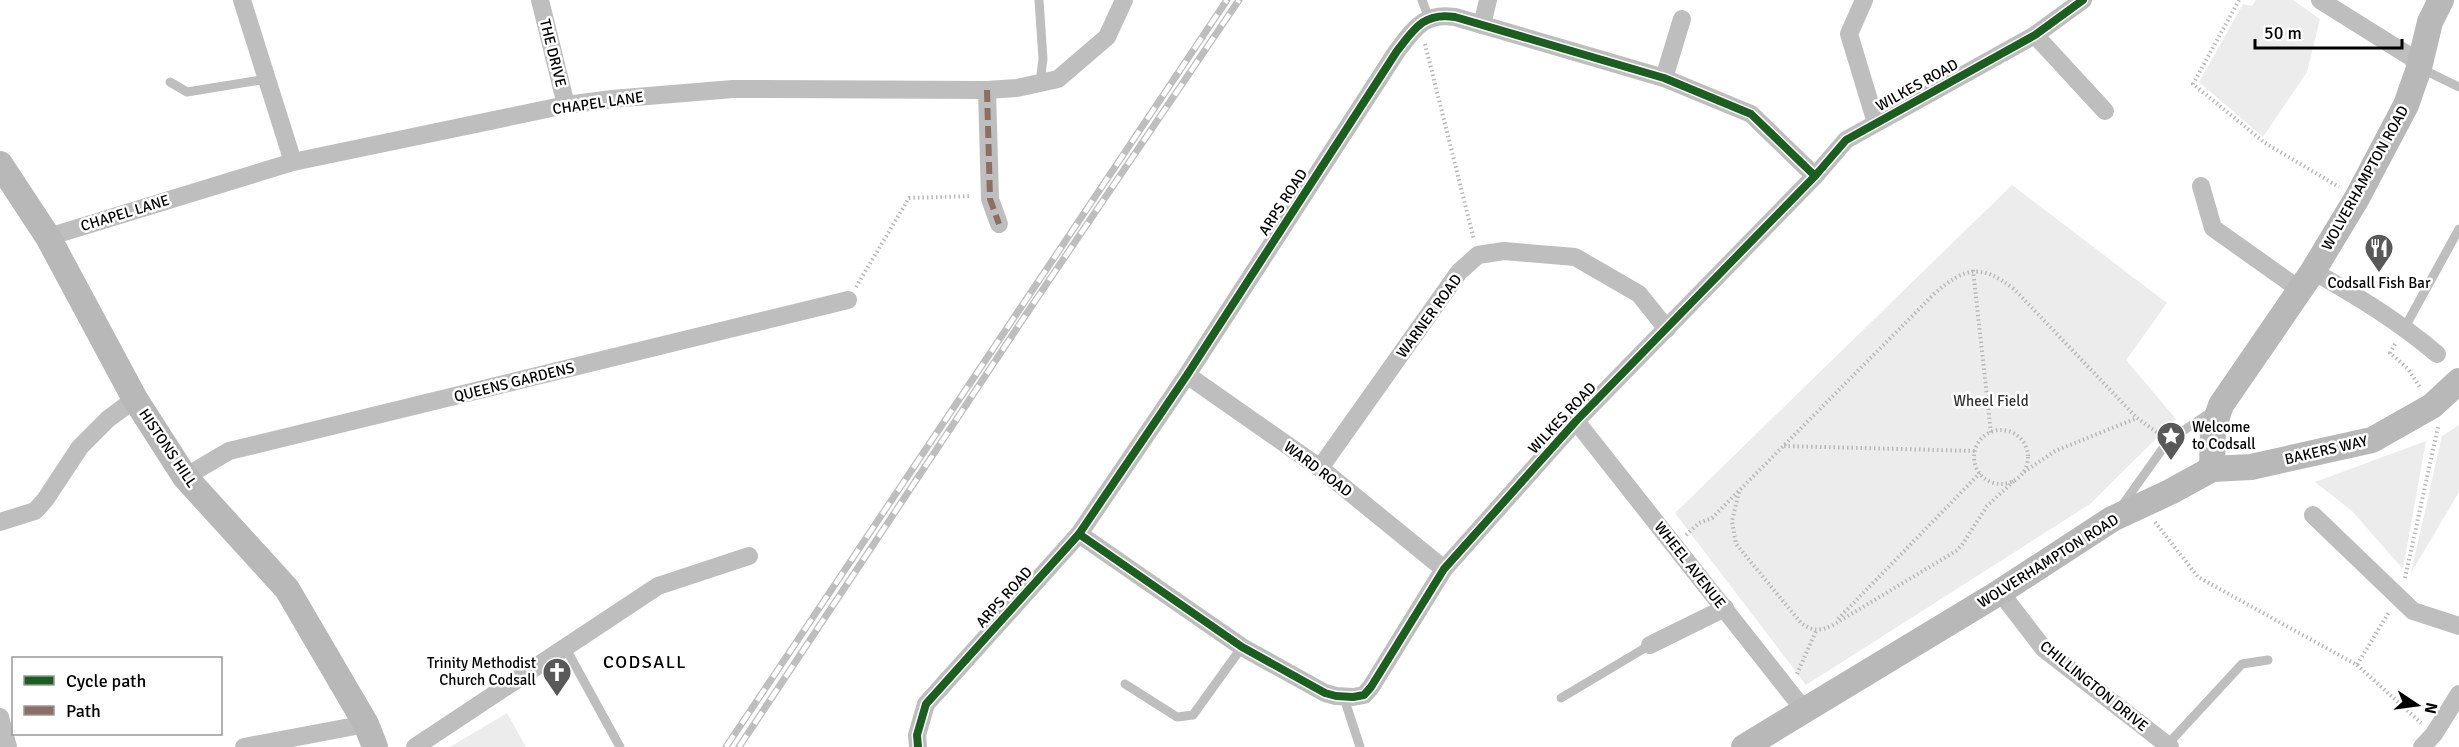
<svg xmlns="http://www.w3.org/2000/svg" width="2459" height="747" font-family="Signika,sans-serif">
<rect width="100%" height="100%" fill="#fff"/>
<g fill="#ececec">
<path d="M2256 0H2293L2320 19 2307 72 2263 137 2199 82 2243 4 2252 6Z"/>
<path d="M2012 185 2167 303 2126 360 2176 419 2090 504 1806 685 1675 513Z"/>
<path d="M2459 425V492L2411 573 2442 436Z"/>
<path d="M2426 441 2403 569 2352 511 2315 482Z"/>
<path d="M507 713 526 747H450Z"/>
</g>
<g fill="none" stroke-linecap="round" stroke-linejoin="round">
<g stroke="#b9b9b9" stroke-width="4" stroke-dasharray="1.5 3" stroke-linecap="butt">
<path d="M2239 0 2193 84 2265 143 2339 187"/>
<path d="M1425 44 1474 240"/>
<path d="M1973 270 1991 433"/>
<path d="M856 287 909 198 972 196"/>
<path d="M2395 344 2390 353 2408 369 2421 389"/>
<circle cx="2001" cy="457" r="27"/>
<path d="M1784 446 1975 451"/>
<path d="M2024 472 2055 451 2137 418"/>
<path d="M1739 492 1732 521 1736 544 1801 623C1813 632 1821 631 1833 625L1956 551 1962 545 1987 506 2015 480"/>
<path d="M2155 522 2198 577 2357 665 2389 612"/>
<path d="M1686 535 1699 523 1712 518 1934 294C1965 267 1980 263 2014 289L2137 418 2158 433"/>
<path d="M2405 578 2438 427"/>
<path d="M1838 619 1980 473"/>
<path d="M2357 665 2421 723"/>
<path d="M1797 674 1816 631"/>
</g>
<g stroke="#bebebe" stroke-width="9">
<path d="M1039 0 1043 59 1040 82"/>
<path d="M1422 0 1429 19"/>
<path d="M2422 69 2459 87"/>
<path d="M170 82 187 92 267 79"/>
<path d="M2405 327 2459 229"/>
<path d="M2121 507 2168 441 2214 410"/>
<path d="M565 647 620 747"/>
<path d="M1125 684 1177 717 1193 715 1242 647"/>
<path d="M1344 698 1360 747"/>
<path d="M1561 698 1650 645"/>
<path d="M2167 745 2242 664 2268 660"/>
</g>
<g stroke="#bebebe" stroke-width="18">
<path d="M242 0 293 162"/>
<path d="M540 0 566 105"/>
<path d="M1864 0 1849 34 1876 123"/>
<path d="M2320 0 2411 57 2419 68"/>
<path d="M1482 25 1488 0"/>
<path d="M2035 35 2105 111"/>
<path d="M1664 78 1682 19"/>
<path d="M987 90 990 199 999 224"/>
<path d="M2201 186 2213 228 2299 289"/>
<path d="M48 237 293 162 566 105 612 99 733 89 987 90 1017 88 1058 79 1107 37 1124 0"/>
<path d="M2313 271C2358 297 2397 320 2437 354"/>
<path d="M1187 375 1320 468 1444 569"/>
<path d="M1576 421 1804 710"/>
<path d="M1320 468 1459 272 1478 255 1504 251 1575 257 1639 294 1667 329"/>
<path d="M185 477 229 451 848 300"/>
<path d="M2313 515 2413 611 2459 626"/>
<path d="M0 522 35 511 45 500 80 447 108 419 135 399"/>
<path d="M1079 534 1242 647 1325 693 1336 696 1353 697 1364 695 1371 687 1444 569 1576 421 1815 176 1846 140 2035 35 2083 0"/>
<path d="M2000 592 2044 649 2170 747"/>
<path d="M1650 645 1725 608"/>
<path d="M0 717 8 747"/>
<path d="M244 747 366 724"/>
<path d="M415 747 658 586 749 556"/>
<path d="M918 747 917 735 926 704 1079 534 1187 375 1397 51C1414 29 1424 12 1455 17L1664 78 1751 114 1815 176"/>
<path d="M2422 747 2434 734 2459 694"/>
</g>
<g stroke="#b8b8b8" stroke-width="26">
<path d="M0 164 48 237 135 399 185 477 287 589 366 724 375 747"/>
<path d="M2212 469 2213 429 2221 405 2313 271 2357 198 2406 105 2419 68 2430 22 2441 0"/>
<path d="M1744 747 2000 592 2112 519 2170 492 2212 469 2251 467 2372 440 2432 406 2459 381"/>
</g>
<g stroke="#bebebe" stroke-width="7">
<g id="rail">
<path d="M726 747 1227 0"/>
<path d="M739 747 1033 304 1239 0"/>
</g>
</g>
<use href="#rail" stroke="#fff" stroke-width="4.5" stroke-dasharray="14" stroke-linecap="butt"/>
<path stroke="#8d6e63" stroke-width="6" stroke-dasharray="12 6" stroke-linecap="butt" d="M987 90 990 199 999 224"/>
<g stroke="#fff" stroke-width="11">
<g id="cycleway">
<path d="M1079 534 1242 647 1325 693 1336 696 1353 697 1364 695 1371 687 1444 569 1576 421 1815 176 1846 140 2035 35 2083 0"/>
<path d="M918 747 917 735 926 704 1079 534 1187 375 1397 51C1414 29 1424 12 1455 17L1664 78 1751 114 1815 176"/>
</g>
</g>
<use href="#cycleway" stroke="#1b5e20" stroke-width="8"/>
</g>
<defs>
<g id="restaurant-pin" transform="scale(1.5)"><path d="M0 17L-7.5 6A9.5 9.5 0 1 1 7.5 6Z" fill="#595959" stroke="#fff"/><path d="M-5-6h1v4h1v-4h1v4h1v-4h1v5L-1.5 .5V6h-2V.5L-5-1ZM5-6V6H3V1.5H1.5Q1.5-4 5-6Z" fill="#fff"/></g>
<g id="sight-pin" transform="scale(1.5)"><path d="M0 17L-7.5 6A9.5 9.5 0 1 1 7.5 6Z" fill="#595959" stroke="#fff"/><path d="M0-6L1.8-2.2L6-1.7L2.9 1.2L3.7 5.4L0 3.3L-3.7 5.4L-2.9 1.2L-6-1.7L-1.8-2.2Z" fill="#fff"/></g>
<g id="church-pin" transform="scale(1.5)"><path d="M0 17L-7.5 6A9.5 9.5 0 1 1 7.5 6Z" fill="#595959" stroke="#fff"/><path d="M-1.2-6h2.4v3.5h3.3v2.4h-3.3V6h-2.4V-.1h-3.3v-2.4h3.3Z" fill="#fff"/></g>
</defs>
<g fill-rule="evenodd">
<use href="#restaurant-pin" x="2379" y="248"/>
<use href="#sight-pin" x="2171" y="436"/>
<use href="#church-pin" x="557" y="672"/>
</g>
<g text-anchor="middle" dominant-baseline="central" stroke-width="5" stroke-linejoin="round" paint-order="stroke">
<g font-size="15" fill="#000" stroke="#fff">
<text transform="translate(553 53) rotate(76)">THE DRIVE</text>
<text transform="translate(1917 85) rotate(-29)">WILKES ROAD</text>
<text transform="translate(598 103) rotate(-8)">CHAPEL LANE</text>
<text transform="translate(2365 178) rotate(-61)">WOLVERHAMPTON ROAD</text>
<text transform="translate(1283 202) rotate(-57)">ARPS ROAD</text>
<text transform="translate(125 213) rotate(-17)">CHAPEL LANE</text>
<text transform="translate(1429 316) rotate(-54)">WARNER ROAD</text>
<text transform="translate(514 382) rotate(-14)">QUEENS GARDENS</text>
<text transform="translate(1562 418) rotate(-47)">WILKES ROAD</text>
<text transform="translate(168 448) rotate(56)">HISTONS HILL</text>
<text transform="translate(2326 450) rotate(-13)">BAKERS WAY</text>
<text transform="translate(1318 469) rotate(37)">WARD ROAD</text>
<text transform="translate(2048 561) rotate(-32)">WOLVERHAMPTON ROAD</text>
<text transform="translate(1690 565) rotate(52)">WHEEL AVENUE</text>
<text transform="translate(1004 597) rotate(-48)">ARPS ROAD</text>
<text transform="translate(2094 686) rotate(39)">CHILLINGTON DRIVE</text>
</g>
<g font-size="15" fill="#000" stroke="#fff">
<text x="2379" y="283">Codsall Fish Bar</text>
<text x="2192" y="427" text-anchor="start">Welcome<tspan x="2192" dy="17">to Codsall</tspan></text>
<text x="536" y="663" text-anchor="end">Trinity Methodist<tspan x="536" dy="17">Church Codsall</tspan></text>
</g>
<g font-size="15" fill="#333" stroke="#fff">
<text x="1991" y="401">Wheel Field</text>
</g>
<g font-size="18" letter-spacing="1.5" fill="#000" stroke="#fff">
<text x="645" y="662">CODSALL</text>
</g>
</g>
<rect x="12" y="657" width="210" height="78" fill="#ffffff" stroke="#999999" stroke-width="1.5"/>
<rect x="24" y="676" width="30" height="9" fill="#1b5e20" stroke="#999999" stroke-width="1.5"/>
<text x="66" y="687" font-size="18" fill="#000000">Cycle path</text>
<rect x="24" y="706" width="30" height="9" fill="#8d6e63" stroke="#999999" stroke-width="1.5"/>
<text x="66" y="717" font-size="18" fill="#000000">Path</text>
<g transform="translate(2417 705) rotate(103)" stroke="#ffffff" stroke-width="4.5" paint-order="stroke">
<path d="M0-4.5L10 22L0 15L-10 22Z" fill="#000000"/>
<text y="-9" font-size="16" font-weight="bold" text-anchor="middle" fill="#000000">N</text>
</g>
<path d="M2255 39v9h147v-9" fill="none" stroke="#000000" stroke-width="3"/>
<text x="2264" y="39" font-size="18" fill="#000000" stroke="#ffffff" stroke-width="4.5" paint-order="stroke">50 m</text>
</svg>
